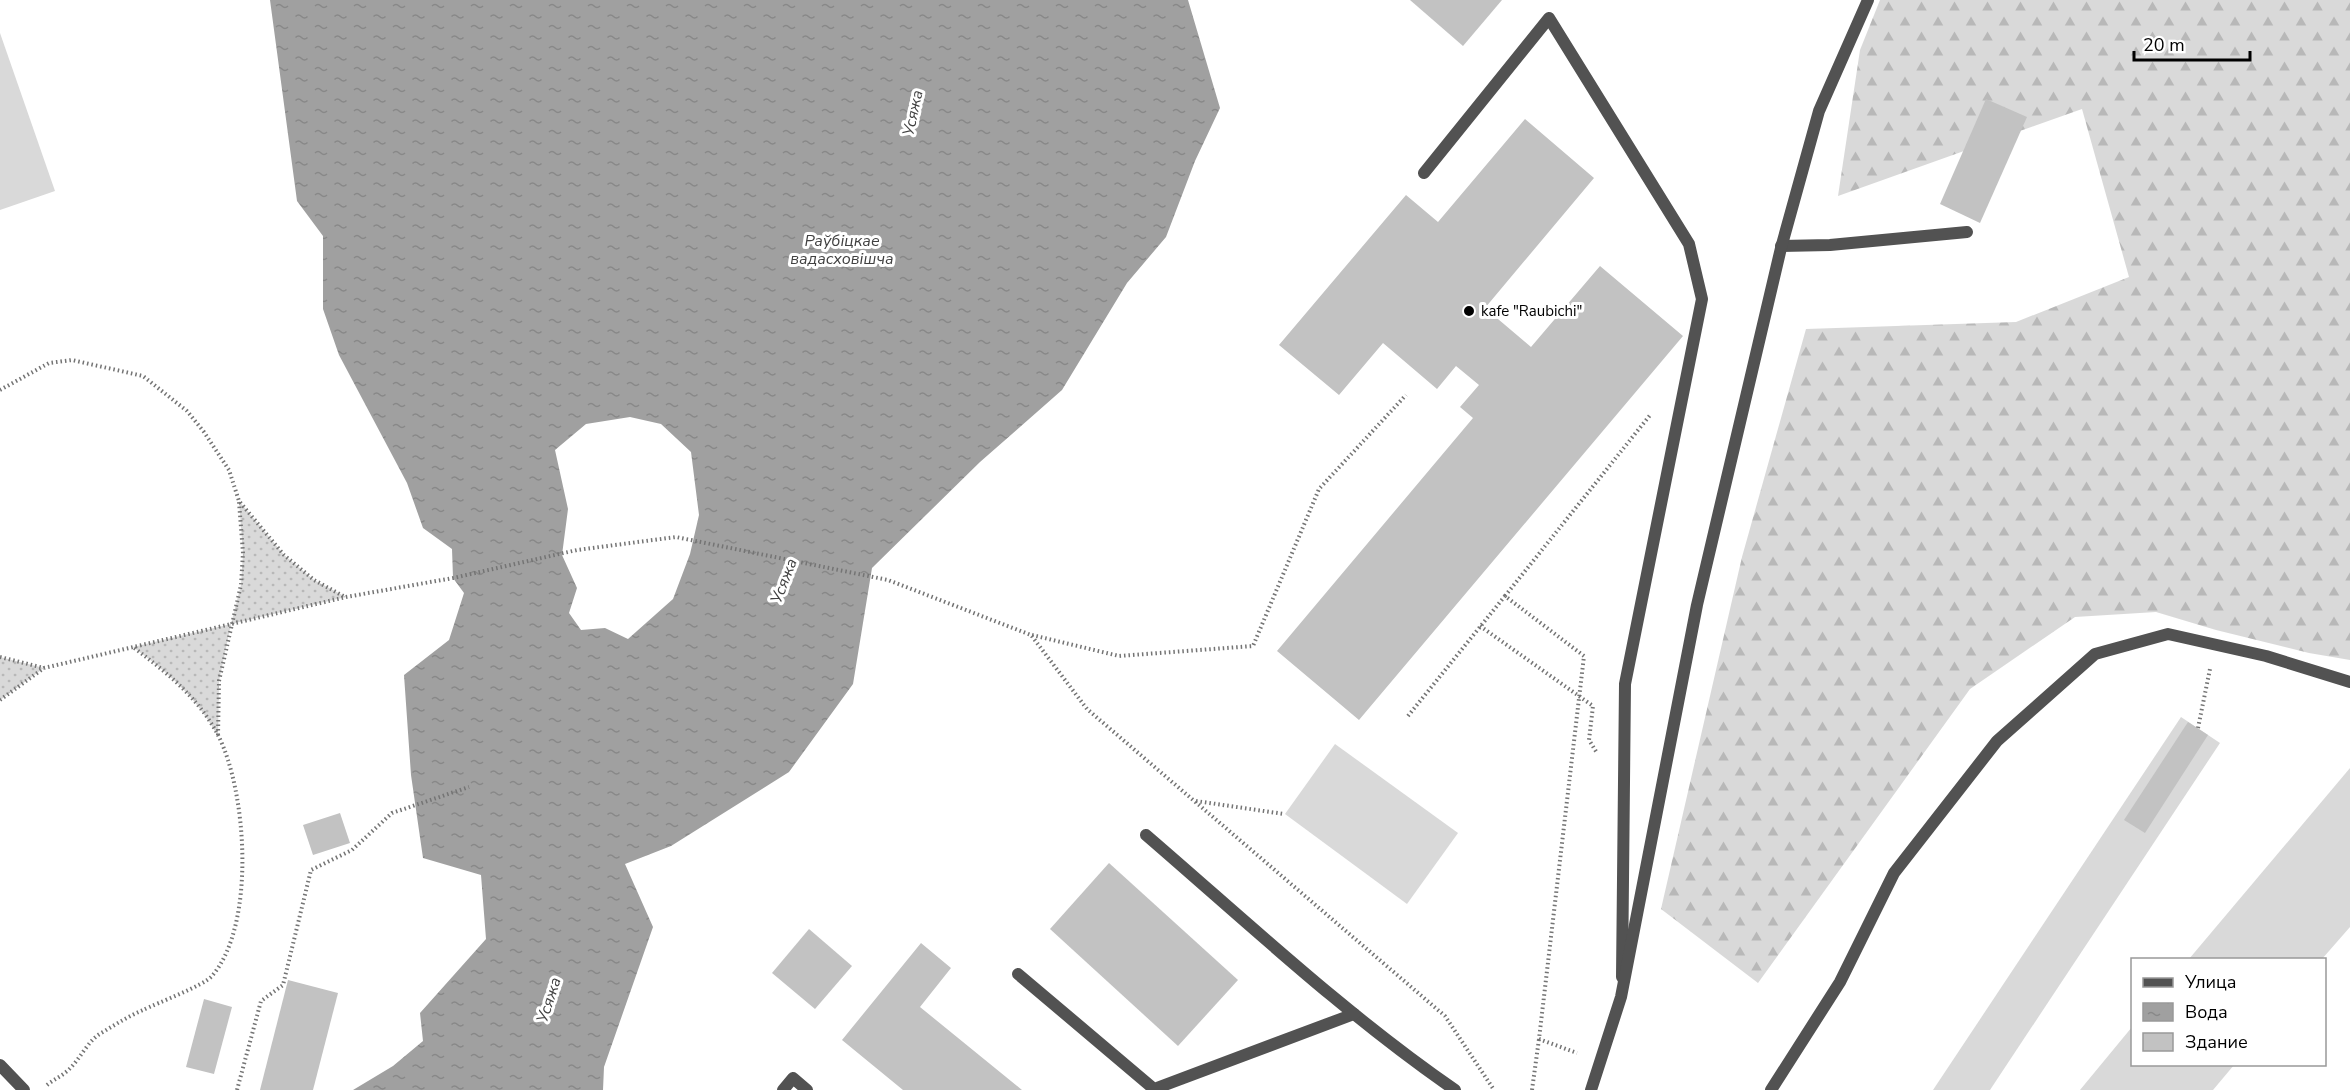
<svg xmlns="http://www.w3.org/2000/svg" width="2350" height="1090" font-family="'Nunito Sans',sans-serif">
<defs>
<pattern id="grass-dots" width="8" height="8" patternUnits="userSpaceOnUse" patternTransform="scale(1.5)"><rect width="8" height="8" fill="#d9d9d9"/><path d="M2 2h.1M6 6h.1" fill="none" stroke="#b8b8b8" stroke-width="1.8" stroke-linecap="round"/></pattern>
<pattern id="forest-firs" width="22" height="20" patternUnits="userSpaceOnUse" patternTransform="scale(1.5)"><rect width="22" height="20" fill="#d9d9d9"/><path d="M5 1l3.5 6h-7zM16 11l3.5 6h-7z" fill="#b8b8b8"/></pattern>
<pattern id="water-ripples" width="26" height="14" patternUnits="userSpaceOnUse" patternTransform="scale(1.5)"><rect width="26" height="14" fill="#a0a0a0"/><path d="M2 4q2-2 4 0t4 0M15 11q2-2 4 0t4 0" fill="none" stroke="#888"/></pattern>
</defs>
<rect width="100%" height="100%" fill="#fff"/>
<g fill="url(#grass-dots)">
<path d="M239 501 284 555 314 580 346 597 231 624 219 681 218 736C194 695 171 675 133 647L231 624 241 585 243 553Z"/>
<path d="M0 657 44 668 0 700Z"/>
</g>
<path fill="url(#forest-firs)" d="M1880 0H2350V660L2309 653 2216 630 2156 612 2075 617 1970 689 1758 983 1661 909 1742 557 1806 329 2016 322 2129 277 2082 109 1838 196 1860 50Z"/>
<g fill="#d9d9d9">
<path d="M0 33 55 191 0 210Z"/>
<path d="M2181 717 2220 743 1990 1090H1933Z"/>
<path d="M1335 744 1458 833 1407 904 1285 814Z"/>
<path d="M2350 768V927L2322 959H2189Z"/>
<path d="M2132 1027V1064L2234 1065 2213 1090H2080Z"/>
</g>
<path fill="url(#water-ripples)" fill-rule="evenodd" d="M270 0H1188L1220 108 1195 161 1166 237 1127 283 1062 390 980 462 872 568 853 684 789 772 671 846 625 864 653 927 604 1067 603 1090H353L393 1066 423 1041 420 1013 486 939 481 875 423 858 411 775 404 675 449 640 464 593 453 578 452 549 423 528 407 483 339 355 323 309V236L297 201ZM630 417 661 424 691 452 699 515 690 554 673 599 628 639 605 628 581 630 569 613 577 588 562 555 568 509 555 450 586 424Z"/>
<g fill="#c2c2c2">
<path d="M1410 0H1502L1463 46Z"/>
<path d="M1986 99 2027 117 1980 223 1940 204Z"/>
<path d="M1525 119 1594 178 1485 308 1531 347 1600 266 1683 336 1359 720 1277 651 1473 418 1460 407 1479 385 1456 366 1437 389 1383 343 1339 395 1279 345 1406 195 1438 222Z"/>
<path d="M2188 722 2208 735 2145 833 2124 820Z"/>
<path d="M340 813 350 843 313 855 303 825Z"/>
<path d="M1109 863 1238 980 1178 1046 1050 929Z"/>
<path d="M809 929 852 966 815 1009 772 973Z"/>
<path d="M921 943 951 968 920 1007 1022 1090H903L842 1040Z"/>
<path d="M288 980 338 993 313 1090H260Z"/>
<path d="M204 999 232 1007 214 1074 186 1067Z"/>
</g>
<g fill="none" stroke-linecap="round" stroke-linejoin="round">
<g stroke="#747474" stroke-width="4" stroke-dasharray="1.5 3" stroke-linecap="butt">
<path d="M0 390 49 363 72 360 143 376 187 411 204 432 229 470 239 501 284 555 314 580 345 597"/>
<path d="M1505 596 1651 414"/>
<path d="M1480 626 1593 706 1589 740 1597 753"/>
<path d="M1032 635 1119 656 1253 646 1319 489 1406 395"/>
<path d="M0 657 44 668"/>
<path d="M0 700 44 668 346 597 453 578 577 550 676 537 888 580 1031 635 1087 709 1445 1016 1494 1090"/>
<path d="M1408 716 1505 596 1584 656 1539 1039 1577 1053"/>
<path d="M2198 728 2210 669"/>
<path d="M218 735 219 681 241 585 243 553 239 502"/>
<path d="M1196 801 1284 814"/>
<path d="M47 1085C53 1080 60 1077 66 1072 80 1061 87 1040 103 1032 116 1024 129 1016 143 1010 157 1003 203 986 212 976 256 925 247 792 218 735 198 697 166 672 133 647"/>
<path d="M237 1090 261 1001 283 985 311 870 352 850 392 813 469 787"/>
<path d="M1532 1090 1539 1039"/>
</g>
<g stroke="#525252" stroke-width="12">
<path d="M1424 173 1549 18 1689 244 1702 299 1625 684 1622 977"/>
<path d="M1781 246 1830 245 1967 232"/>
<path d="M1146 835C1247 922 1345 1014 1455 1090"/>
<path d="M1018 974 1154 1089 1354 1014"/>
<path d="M783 1090 793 1078 807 1090"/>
</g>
<g stroke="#525252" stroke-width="12">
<path d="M0 1065 24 1090"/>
<path d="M1591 1090 1621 997 1697 605 1781 248 1819 111 1868 0"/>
<path d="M1771 1090 1840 982 1894 873 1997 741 2095 654 2168 634 2266 656 2350 682"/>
</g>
</g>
<circle fill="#000" stroke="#fff" stroke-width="2" cx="1469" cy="311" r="6"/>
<g text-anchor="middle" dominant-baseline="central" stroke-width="6" stroke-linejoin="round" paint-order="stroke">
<g font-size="15" fill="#000" stroke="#fff" text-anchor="start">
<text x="1481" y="311">kafe "Raubichi"</text>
</g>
<g font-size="16" font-style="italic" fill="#414141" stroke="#fff">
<text transform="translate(913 113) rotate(-78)">Усяжа</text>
<text x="842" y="241">Раўбіцкае<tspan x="842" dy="18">вадасховішча</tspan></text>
<text transform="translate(784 581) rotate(-69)">Усяжа</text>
<text transform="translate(549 1000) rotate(-72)">Усяжа</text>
</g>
</g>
<rect x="2131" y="958" width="195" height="108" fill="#ffffff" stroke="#999999" stroke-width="1.5"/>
<rect x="2143" y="978" width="30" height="9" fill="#525252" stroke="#999999" stroke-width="1.5"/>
<text x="2185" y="988" font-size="18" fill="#000000">Улица</text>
<rect x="2143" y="1003" width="30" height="18" fill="url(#water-ripples)" stroke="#999999" stroke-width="1.5"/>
<text x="2185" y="1018" font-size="18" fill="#000000">Вода</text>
<rect x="2143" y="1033" width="30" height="18" fill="#c2c2c2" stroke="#999999" stroke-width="1.5"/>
<text x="2185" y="1048" font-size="18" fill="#000000">Здание</text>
<path d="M2134 51v9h116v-9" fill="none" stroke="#000000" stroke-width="3"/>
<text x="2143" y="51" font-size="18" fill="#000000" stroke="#ffffff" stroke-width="4.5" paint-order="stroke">20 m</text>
</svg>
